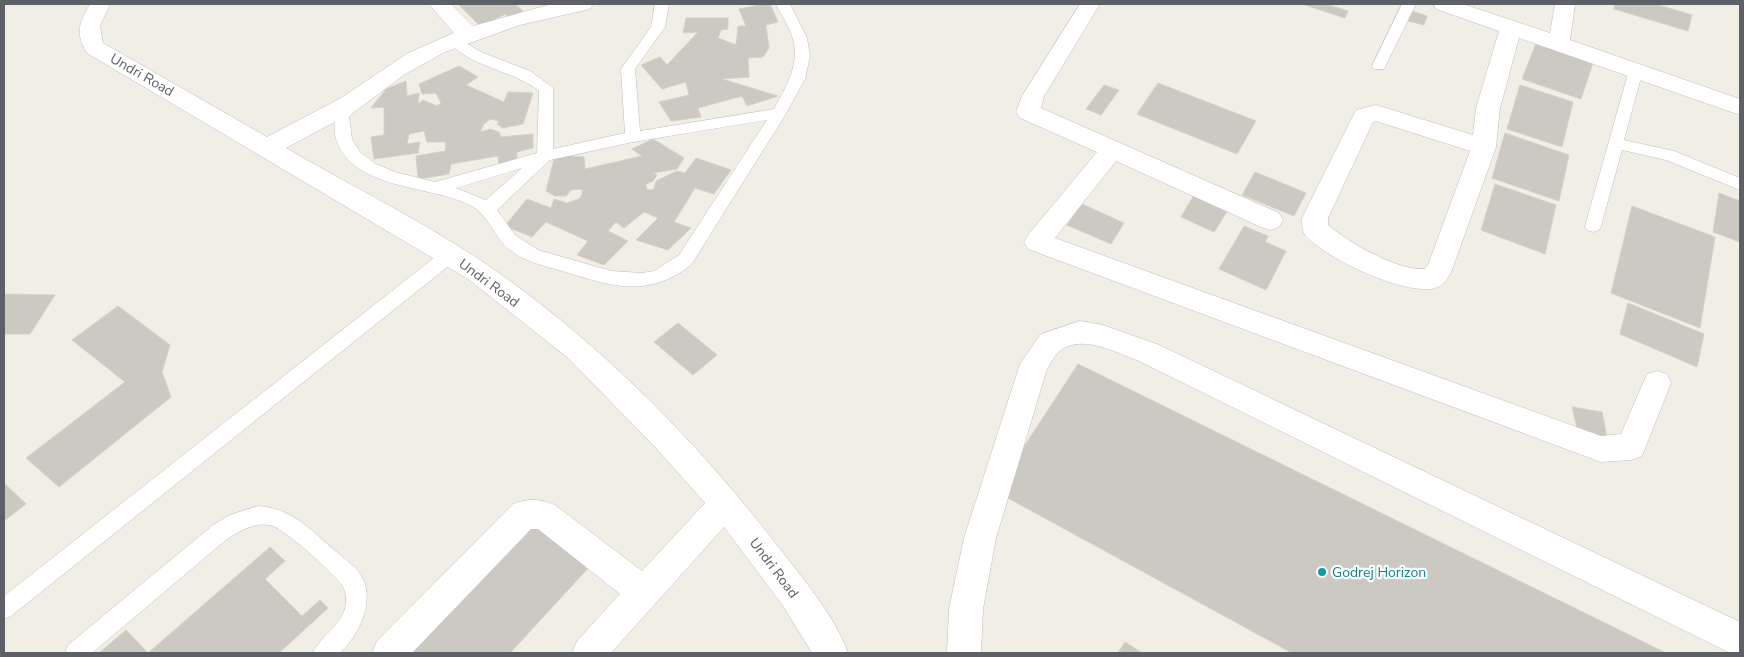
<svg xmlns="http://www.w3.org/2000/svg" width="1744" height="657" font-family="'Nunito Sans',sans-serif">
<rect width="100%" height="100%" fill="#f1efe5"/>
<g fill="#ccc9c2" stroke="#d6d1c3">
<path d="M458 4H515L523 11 508 17 506 14 495 19 499 22 483 29Z"/>
<path d="M765 4H770L778 22 766 25 769 48 763 57 748 58 749 77 722 79 778 96 747 106 742 96 698 108 701 117 671 121 659 102 689 95 686 82 662 89 641 65 660 57 667 65 698 32 683 33 686 18H728V29L721 30 718 38 736 45 738 26H746L739 9Z"/>
<path d="M1302 4H1326L1348 11 1345 18Z"/>
<path d="M1615 4H1655L1692 15 1688 31 1614 9Z"/>
<path d="M1412 11 1427 16 1424 25 1408 21Z"/>
<path d="M1537 41 1594 60 1581 99 1522 79Z"/>
<path d="M459 66 478 77 466 85 504 102 508 92 533 93 523 124 503 128 497 124 499 121 490 119 484 124 480 132 491 129 499 132 501 137 533 134V148L517 152V160L499 164 498 156 451 164 449 174 418 179 416 156 445 151 446 142H427L424 131 409 134 407 144 420 142 418 153 374 159 371 137 384 135V107L371 108 386 89 406 81 407 96 419 93 418 104 423 100 437 106 441 103 436 93 422 94 419 84Z"/>
<path d="M1158 83 1256 121 1237 154 1137 114Z"/>
<path d="M1104 85 1119 90 1101 115 1086 109Z"/>
<path d="M1520 85 1573 102 1562 147 1507 129Z"/>
<path d="M1505 133 1569 155 1559 201 1492 178Z"/>
<path d="M653 139 684 158 677 169 653 173 657 175 653 181 646 184 647 190 654 189 656 181 677 171 685 173 696 158 731 170 714 194 695 188 674 222 691 228 668 250 636 240 658 218 644 212 624 228 616 222 608 231 628 241 604 265 577 255 588 241 546 222 532 237 505 226 527 199 551 208 554 199 567 203 579 199 582 195V189L571 190 566 196H555L546 191 555 155 584 157 585 169 642 156 632 149Z"/>
<path d="M1255 172 1306 193 1294 216 1242 195Z"/>
<path d="M1495 184 1556 205 1545 254 1481 230Z"/>
<path d="M1719 193 1740 201V242L1713 232Z"/>
<path d="M1194 195 1228 210 1214 232 1181 217Z"/>
<path d="M1082 204 1124 223 1111 244 1067 225Z"/>
<path d="M1632 206 1715 237 1700 328 1611 293Z"/>
<path d="M1244 226 1268 236 1265 242 1286 251 1266 290 1219 269Z"/>
<path d="M4 294 55 295 30 334H4Z"/>
<path d="M1628 303 1704 334 1697 367 1620 334Z"/>
<path d="M118 306 170 345 162 372 171 397 59 487 26 458 125 382 72 340Z"/>
<path d="M678 323 717 355 693 375 654 342Z"/>
<path d="M1078 364 1666 653H1292L995 491Z"/>
<path d="M1572 407 1602 412 1607 437 1578 432Z"/>
<path d="M4 483 26 504 4 521Z"/>
<path d="M538 522 592 564 510 653H410Z"/>
<path d="M270 547 285 561 265 579 302 616 320 600 328 608 279 653H99L126 630 148 653Z"/>
<path d="M1125 642 1142 653H1118Z"/>
</g>
<g fill="none" stroke-linecap="round" stroke-linejoin="round">
<g stroke="#babdc2" stroke-width="1">
<g id="lane">
<path d="M655 4H669L665 27 635 69 640 131 774 109C786 87 800 65 793 39 790 27 781 15 776 4H790L807 38 810 56 805 79 784 117 691 265C647 299 611 286 562 271 545 266 525 262 510 250 494 237 489 215 470 205 430 185 352 190 336 139 334 132 335 123 334 116L350 98 355 97 362 102 349 117 352 139 360 152 376 164 395 172 435 182 537 153 539 91C514 70 467 67 449 41L456 37 481 52 530 71 551 86 553 89V149L625 133 621 69 651 27ZM767 120 679 255 654 271 642 273 611 271 538 250 515 235 497 210 550 160 633 142ZM522 168 486 200 456 188Z"/>
<path d="M1402 4H1416L1384 69H1374L1372 66Z"/>
<path d="M1636 65 1643 70 1624 140 1674 151 1740 178V190L1666 160 1622 150 1601 226 1599 230 1593 232 1587 230 1585 226 1629 70Z"/>
<path d="M450 249 456 250 458 255 456 260 11 616 4 619V596L444 250Z"/>
<path d="M258 506C288 508 305 524 326 543 336 552 349 561 358 571 378 596 360 634 340 653H313C321 634 348 622 346 598 346 594 344 587 341 584 331 571 284 528 270 525 254 522 240 531 227 539L92 653H65L68 645 213 525 230 515Z"/>
</g>
</g>
<g stroke="#babdc2" stroke-width="1">
<g id="street">
<path d="M90 4H110L100 26 103 43 267 137 341 98 408 53 454 33 429 4H451L473 26 552 4H593L590 9 520 25 445 52 405 74 357 110 286 148C351 186 424 222 486 264 594 338 689 433 769 535 795 569 834 613 848 653H812L784 607 724 527 611 653H572L577 641 620 594 538 529H531L412 653H372L377 641 513 504C528 498 540 499 555 505L642 571 705 503 657 449 567 357 468 279 87 53C75 34 79 23 90 4Z"/>
<path d="M1080 4H1100L1044 96 1041 108 1279 213 1283 220 1279 227 1270 230 1261 227 1116 161 1055 238 1601 436 1621 434 1647 374 1657 371 1667 374 1671 383 1642 456 1631 460 1601 462 1028 249 1024 242 1028 235 1097 152 1020 118 1016 112 1022 96Z"/>
<path d="M1433 4H1463L1550 33 1555 4H1575L1570 40 1740 99V115L1519 38 1500 108 1496 147 1452 270C1449 276 1445 284 1438 287 1410 299 1325 258 1306 236 1302 231 1302 225 1302 218L1356 110 1376 105 1473 135 1476 108 1499 31 1436 9ZM1376 121 1470 151 1428 265 1424 269C1395 270 1350 243 1328 225V218L1373 122Z"/>
<path d="M1080 321 1103 325 1159 345 1740 622V653L1728 652 1139 361C1117 353 1083 334 1061 350 1055 354 1051 363 1047 369L996 538 983 609 981 653H947L949 609 964 538 1020 364 1041 334Z"/>
</g>
</g>
<use href="#lane" fill="#fff" fill-rule="evenodd"/>
<use href="#street" fill="#fff" fill-rule="evenodd"/>
</g>
<circle fill="#0f9aa8" stroke="#fff" stroke-width="2" cx="1322" cy="572" r="5"/>
<g text-anchor="middle" dominant-baseline="central" stroke-width="4.5" stroke-linejoin="round" paint-order="stroke">
<g font-size="14" fill="#5d6167" stroke="#fff">
<text transform="translate(142 75) rotate(30)">Undri Road</text>
<text transform="translate(489 283) rotate(36)">Undri Road</text>
<text transform="translate(774 568) rotate(53)">Undri Road</text>
</g>
<g font-size="14" fill="#0d838f" stroke="#fff" text-anchor="start">
<text x="1332" y="572">Godrej Horizon</text>
</g>
</g>
<rect width="1744" height="657" fill="none" stroke="#5d6167" stroke-width="10"/>
</svg>
